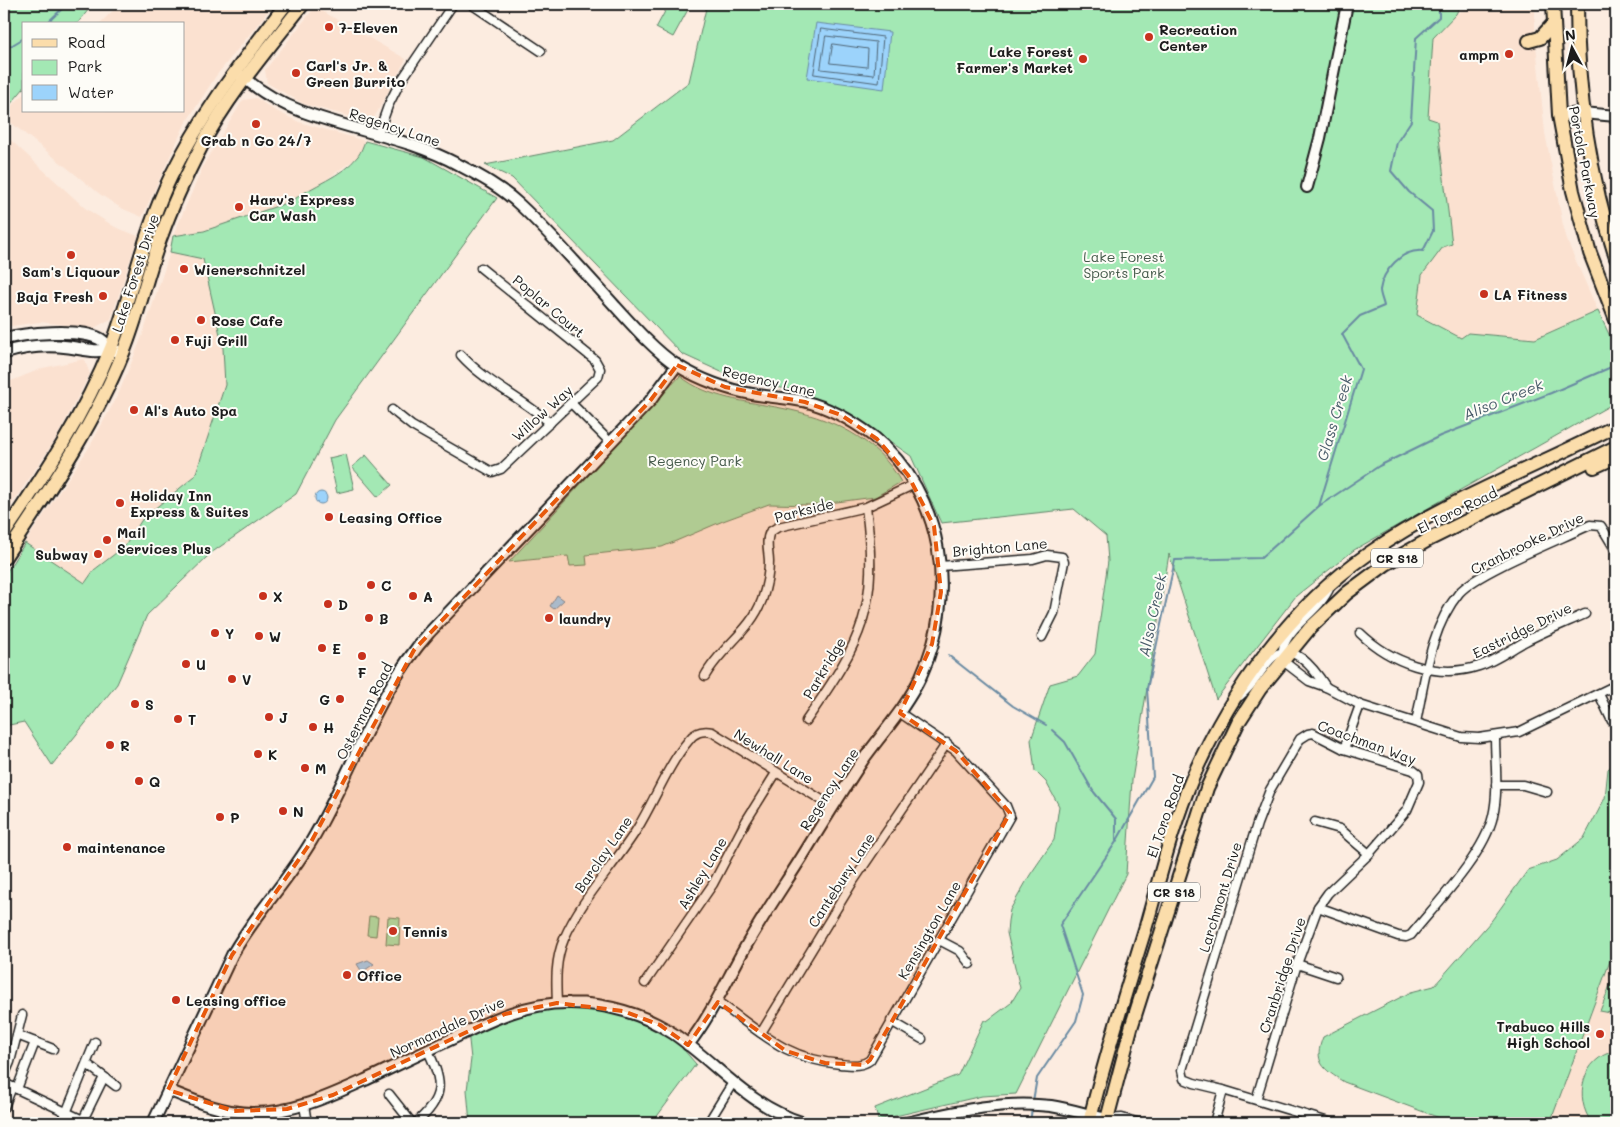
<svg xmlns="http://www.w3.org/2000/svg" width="1620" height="1127" font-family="Mali,sans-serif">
<rect width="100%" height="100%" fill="#fcece0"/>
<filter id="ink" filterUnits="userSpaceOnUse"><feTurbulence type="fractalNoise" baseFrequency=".02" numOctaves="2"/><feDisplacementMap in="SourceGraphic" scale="10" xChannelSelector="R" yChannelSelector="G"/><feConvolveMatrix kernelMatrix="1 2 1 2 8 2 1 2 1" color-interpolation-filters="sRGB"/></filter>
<g filter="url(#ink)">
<g fill="#fbe1d0">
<path d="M120 4H274L216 76 185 124 142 217 121 208 101 195 4 117V113L24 94V111H184V24H99Z"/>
<path d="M1475 4H1535V35L1545 133 1563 225 1568 243 1598 311 1535 339 1468 333 1461 338 1417 315 1422 276 1443 247 1427 119 1433 38 1456 14Z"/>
<path d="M315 7 406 59 374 118 370 122 304 104 267 83 265 70Z"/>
<path d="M256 98 274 110 299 122 365 141 359 156 319 185 302 193 292 201 204 231 173 236 205 162 219 139 243 100Z"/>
<path d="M4 134 85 208 115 227 138 236 111 319 94 328 40 322 4 327Z"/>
<path d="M170 252 203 258 223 348 225 385 195 476 143 518 125 546 94 570 85 584 25 543 90 446 118 395 142 337Z"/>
<path d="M84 359 90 374 55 440 4 516V384L43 368Z"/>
<path d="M1616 945V1123H1550Z"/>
</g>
<g fill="#a3e8b4" stroke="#608268">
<path d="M4 4H93L77 24H24V88L4 112Z"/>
<path d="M669 4H691L673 37 656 28Z"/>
<path d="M707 4H1461L1456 14 1433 38 1428 118 1437 121 1452 244 1443 247 1422 275 1417 315 1461 338 1468 333 1535 339 1598 311 1616 349V402L1354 550 1296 596 1216 699 1169 554 1132 780 1126 874 1016 1094 982 1096 878 1120 875 1108 958 1075 984 1020 987 1021 1011 1003 1020 988 1007 933 1008 921 1010 910 1030 875 1054 840 1059 806 1046 782 1035 771 1031 740 1050 684 1078 676 1095 654 1108 561 1106 536 1074 509 941 523 911 456 865 424 834 406 793 390 741 381 682 354 512 178 485 165 613 140 689 82Z"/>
<path d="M365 141 424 157 497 198 335 420 296 494 211 553 147 615 117 684 52 765 24 722 4 726V576L25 543 85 583 94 570 125 546 143 518 195 476 225 385 223 348 203 259 170 252 173 236 204 231 292 201C312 185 342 177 358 156 361 152 363 146 365 141Z"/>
<path d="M680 376C709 399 746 401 781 408 829 417 877 438 901 482L875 497 814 505 769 504 723 521 662 547 586 555 587 565 570 566 568 556 509 562Z"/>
<path d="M346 454 354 489 337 493 329 458Z"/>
<path d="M366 455 392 485 378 497 352 467Z"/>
<path d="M1616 761V945L1550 1123H1453L1344 1082C1323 1069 1313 1062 1323 1037L1411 992 1434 986 1492 920 1528 870 1557 860 1584 838 1605 798 1608 769Z"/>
<path d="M369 916 378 917 376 936 367 935Z"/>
<path d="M388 917 400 918 399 945 386 944Z"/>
<path d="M1616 970V1014L1600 1011Z"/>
<path d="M544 1004 609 1007 666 1029 696 1064 652 1123H470L467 1090 471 1059 468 1031Z"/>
<path d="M1616 1051V1123H1592C1573 1098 1582 1057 1616 1051Z"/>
</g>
<g fill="#9cd3fb" stroke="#698aa2">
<path d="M816 23 890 32 884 89 807 78Z"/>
<circle cx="321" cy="498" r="6"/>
<path d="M557 595 564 600 554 609 550 606Z"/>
<path d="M368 960 374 964 362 972 357 964Z"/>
</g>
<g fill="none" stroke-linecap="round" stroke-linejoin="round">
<g stroke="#4f6575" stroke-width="1">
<path d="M821 29 883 37 879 83 814 74Z"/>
<path d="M826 36 876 42 874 75 821 69Z"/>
<path d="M833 44 868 49 867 67 830 63Z"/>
</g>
<g stroke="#698aa2" stroke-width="2">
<path d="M46 24 67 4"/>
<path d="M4 50 24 38"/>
<path d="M1319 506 1361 369 1342 334 1360 316 1384 306C1383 301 1380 295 1380 290 1383 270 1402 249 1423 251L1433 231 1432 211 1409 192 1391 171 1397 142 1411 121 1416 38 1439 17V4"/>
<path d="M948 655 1013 706 1046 725"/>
<path d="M1052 730 1065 742 1093 791 1116 819V841"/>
<path d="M1033 1101 1037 1078 1076 1021 1083 995 1060 925 1116 842 1153 777 1147 689 1175 560 1261 558 1319 506 1379 466 1440 436 1551 393 1616 365"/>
<path d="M1030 1123 1032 1108"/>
</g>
<g stroke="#1c1c1c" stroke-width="11">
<g id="minor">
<path d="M471 4 541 51"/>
<path d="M378 134 388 106 399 84 453 4"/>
<path d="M461 355C486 383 522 398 550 423"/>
<path d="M572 404 610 442"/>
<path d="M392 410 412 426 492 472 501 469 598 377 600 369 595 360 481 268"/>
<path d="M940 566 1033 559 1047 555 1062 557 1064 562 1054 613 1042 637"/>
<path d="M1330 587C1320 611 1292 623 1284 645 1282 649 1283 656 1283 661L1309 681 1326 687 1360 705 1461 737 1479 738 1519 732 1616 685"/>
<path d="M1360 633C1390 662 1437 680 1479 666 1495 661 1511 649 1526 641 1545 631 1565 623 1585 614"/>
<path d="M705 676C720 648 751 631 762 600 766 588 769 575 769 562 769 553 765 541 770 532L778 527 866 507 915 484"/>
<path d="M1599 694 1612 721"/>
<path d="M1240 696C1253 686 1259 672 1270 660 1291 637 1315 670 1326 687"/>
<path d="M806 721C863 639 879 609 866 507"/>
<path d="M1416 722C1425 680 1430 628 1459 593 1477 572 1561 539 1590 525L1601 526 1616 551"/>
<path d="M1344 749 1360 705"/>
<path d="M1496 785H1523L1547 792"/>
<path d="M1315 822 1340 829 1369 854"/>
<path d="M1318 907 1398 936 1406 937 1411 935C1437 903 1484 855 1493 816 1499 790 1495 763 1495 736"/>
<path d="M939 940 960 951 970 964"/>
<path d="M1297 964 1336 977"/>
<path d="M645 983 713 884 746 821 776 773"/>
<path d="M718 1002C761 1032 785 1059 840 1064 851 1065 861 1067 870 1060L1010 816 1006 806 956 751 900 713"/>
<path d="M557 1003C556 981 555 960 564 939 581 899 614 866 637 829 655 800 667 766 689 740 695 732 702 730 712 732L833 807"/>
<path d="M891 1021 922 1039"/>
<path d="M761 1033 854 880 947 743"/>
<path d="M17 1035 53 1049"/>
<path d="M87 1064 116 1086"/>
<path d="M4 1076 10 1062 22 1015"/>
<path d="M4 1083 83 1120"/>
<path d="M17 1089 35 1042"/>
<path d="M389 1094 412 1123"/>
<path d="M1256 1100 1297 964 1318 907 1328 893 1369 854 1407 810 1419 782 1418 774 1413 770 1344 749 1313 733 1308 734 1300 739 1270 790 1257 824 1182 1070 1184 1079 1194 1083 1223 1090 1332 1123"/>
<path d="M304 1105 307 1123"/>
<path d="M4 1107 12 1087"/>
<path d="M1107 1119 1122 1118 1140 1123"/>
<path d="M82 1122 104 1077"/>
<path d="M62 1123 95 1042"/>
<path d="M416 1123C444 1098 444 1083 428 1051"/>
<path d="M708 1123 732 1084"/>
<path d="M1214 1123 1223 1090"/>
</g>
</g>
<g stroke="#1c1c1c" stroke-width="14">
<g id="tertiary">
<path d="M239 74C257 89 279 103 301 111 354 131 409 138 459 165 480 176 502 188 520 205 553 236 584 272 615 306 632 325 656 352 678 366 699 379 728 390 752 394 769 397 786 398 803 401 829 407 853 421 874 437 944 493 958 597 921 676 906 708 883 732 863 760 843 790 824 821 805 852 782 889 756 925 736 964 721 992 708 1019 688 1045"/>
<path d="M1559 115 1583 113 1616 116"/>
<path d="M1307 187 1320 138 1347 4"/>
<path d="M168 1090C195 1101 223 1113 252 1113 296 1113 334 1094 374 1076 401 1063 429 1050 456 1037 493 1019 528 1002 570 1003 606 1003 644 1014 674 1034 720 1066 748 1106 804 1123"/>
<path d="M153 1123 232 955C255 914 288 881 312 840 352 773 376 692 429 633L650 401 677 365"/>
<path d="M906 1123C954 1112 1001 1100 1051 1106 1070 1109 1089 1115 1107 1119"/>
</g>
</g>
<g stroke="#1c1c1c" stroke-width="15">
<g id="secondary">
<path d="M4 339C25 333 80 328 100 339 107 344 110 349 119 352"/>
<path d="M4 353C25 346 46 344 69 347 85 349 94 353 110 349"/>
</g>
</g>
<g stroke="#1c1c1c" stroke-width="16">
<g id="primary">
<path d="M1553 4 1559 115 1573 191 1590 253 1616 320"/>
<path d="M1577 4C1577 91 1589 175 1616 258"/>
<path d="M1529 41 1540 38 1553 24"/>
<path d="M1594 467 1616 457"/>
<path d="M4 534C44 475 84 415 111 348 133 291 144 231 171 176 203 111 243 61 286 4"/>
<path d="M4 558C48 492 93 427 123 353 139 314 147 273 162 234 173 203 187 174 202 145 229 94 268 49 303 4"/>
<path d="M1089 1123C1105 1057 1126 991 1146 926 1160 877 1172 826 1192 779 1230 692 1289 609 1368 554 1444 501 1534 468 1616 426"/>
<path d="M1106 1123 1131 1028 1207 788 1238 723 1260 689 1310 628 1347 593 1386 564 1430 539 1616 447"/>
</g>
</g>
<use href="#minor" stroke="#fdfcf7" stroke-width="8"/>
<use href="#tertiary" stroke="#fdfcf7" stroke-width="10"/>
<use href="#secondary" stroke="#fdfcf7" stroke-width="11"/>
<use href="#primary" stroke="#fbddab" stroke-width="12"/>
</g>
</g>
<path fill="#e8590c" fill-opacity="0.2" stroke="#e8590c" stroke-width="4" stroke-dasharray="10 6" stroke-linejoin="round" d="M677 365 725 387 805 402 841 415 877 439 908 475 934 526 941 592 932 644 900 713 956 751 1010 813 870 1060 864 1065 825 1063 786 1051 718 1002 688 1045 660 1025 623 1011 557 1003 505 1014 333 1095 287 1109 234 1111 168 1090 232 955 311 842 414 650 650 401Z"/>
<g fill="#c8321e" stroke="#fdfcf7" stroke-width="2">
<circle cx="329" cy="27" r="5"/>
<circle cx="1149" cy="37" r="5"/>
<circle cx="1509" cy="54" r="5"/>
<circle cx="1083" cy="59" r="5"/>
<circle cx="296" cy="73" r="5"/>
<circle cx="256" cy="124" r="5"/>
<circle cx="239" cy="207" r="5"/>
<circle cx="71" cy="255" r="5"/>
<circle cx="184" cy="269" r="5"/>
<circle cx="1484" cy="294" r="5"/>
<circle cx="103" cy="296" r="5"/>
<circle cx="201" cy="320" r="5"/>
<circle cx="175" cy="340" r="5"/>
<circle cx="134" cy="410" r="5"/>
<circle cx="120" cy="503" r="5"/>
<circle cx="329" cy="517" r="5"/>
<circle cx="107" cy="540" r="5"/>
<circle cx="98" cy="554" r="5"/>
<circle cx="371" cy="585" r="5"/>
<circle cx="263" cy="596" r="5"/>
<circle cx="413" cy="596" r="5"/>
<circle cx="328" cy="604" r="5"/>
<circle cx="369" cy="618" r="5"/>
<circle cx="549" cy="618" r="5"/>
<circle cx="215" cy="633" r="5"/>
<circle cx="259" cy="636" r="5"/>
<circle cx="322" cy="648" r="5"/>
<circle cx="362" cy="656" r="5"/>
<circle cx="186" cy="664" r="5"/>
<circle cx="232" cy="679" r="5"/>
<circle cx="340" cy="699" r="5"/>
<circle cx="135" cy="704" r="5"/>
<circle cx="269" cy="717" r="5"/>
<circle cx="178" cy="719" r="5"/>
<circle cx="313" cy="727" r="5"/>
<circle cx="110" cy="745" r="5"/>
<circle cx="258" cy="754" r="5"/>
<circle cx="305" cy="768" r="5"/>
<circle cx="139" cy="781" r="5"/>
<circle cx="283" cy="811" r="5"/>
<circle cx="220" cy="817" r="5"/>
<circle cx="67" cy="847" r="5"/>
<circle cx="393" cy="931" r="5"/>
<circle cx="347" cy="975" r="5"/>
<circle cx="176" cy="1000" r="5"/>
<circle cx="1600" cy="1034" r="5"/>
</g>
<g text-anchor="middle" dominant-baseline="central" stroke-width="4" stroke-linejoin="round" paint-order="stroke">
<g fill="#fdfcf7" stroke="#605f5e" stroke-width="1">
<rect x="1371" y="548.5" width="52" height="19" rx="4"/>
<rect x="1148" y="882.5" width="52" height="19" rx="4"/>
</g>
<g font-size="12" font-weight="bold" fill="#1c1c1c">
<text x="1397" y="558">CR S18</text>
<text x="1174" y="892">CR S18</text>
</g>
<g font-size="14" font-weight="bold" fill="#1c1c1c" stroke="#fdfcf7" text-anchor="start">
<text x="339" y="27">7-Eleven</text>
<text x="1159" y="29">Recreation<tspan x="1159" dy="16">Center</tspan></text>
<text x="1073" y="51" text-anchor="end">Lake Forest<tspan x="1073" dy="16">Farmer's Market</tspan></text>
<text x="1499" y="54" text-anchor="end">ampm</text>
<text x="306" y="65">Carl's Jr. &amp;<tspan x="306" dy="16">Green Burrito</tspan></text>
<text x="256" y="140" text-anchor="middle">Grab n Go 24/7</text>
<text x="249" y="199">Harv's Express<tspan x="249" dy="16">Car Wash</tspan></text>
<text x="194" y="269">Wienerschnitzel</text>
<text x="71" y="271" text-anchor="middle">Sam's Liquour</text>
<text x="1494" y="294">LA Fitness</text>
<text x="93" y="296" text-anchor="end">Baja Fresh</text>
<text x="211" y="320">Rose Cafe</text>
<text x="185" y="340">Fuji Grill</text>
<text x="144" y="410">Al's Auto Spa</text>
<text x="130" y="495">Holiday Inn<tspan x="130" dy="16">Express &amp; Suites</tspan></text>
<text x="339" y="517">Leasing Office</text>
<text x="117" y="532">Mail<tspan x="117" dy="16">Services Plus</tspan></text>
<text x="88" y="554" text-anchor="end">Subway</text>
<text x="381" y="585">C</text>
<text x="273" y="596">X</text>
<text x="423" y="596">A</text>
<text x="338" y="604">D</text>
<text x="379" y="618">B</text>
<text x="559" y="618">laundry</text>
<text x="225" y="633">Y</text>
<text x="269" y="636">W</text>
<text x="332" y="648">E</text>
<text x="196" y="664">U</text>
<text x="362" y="672" text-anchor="middle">F</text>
<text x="242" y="679">V</text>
<text x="330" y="699" text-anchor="end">G</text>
<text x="145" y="704">S</text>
<text x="279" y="717">J</text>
<text x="188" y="719">T</text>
<text x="323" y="727">H</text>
<text x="120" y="745">R</text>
<text x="268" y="754">K</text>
<text x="315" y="768">M</text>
<text x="149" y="781">Q</text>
<text x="293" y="811">N</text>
<text x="230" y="817">P</text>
<text x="77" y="847">maintenance</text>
<text x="403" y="931">Tennis</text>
<text x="357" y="975">Office</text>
<text x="186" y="1000">Leasing office</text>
<text x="1590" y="1026" text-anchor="end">Trabuco Hills<tspan x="1590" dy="16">High School</tspan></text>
</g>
<g font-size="14" fill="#1c1c1c" stroke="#fdfcf7">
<text transform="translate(395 127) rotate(18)">Regency Lane</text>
<text transform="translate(1585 162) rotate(79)">Portola Parkway</text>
<text transform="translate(135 273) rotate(-72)">Lake Forest Drive</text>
<text transform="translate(549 306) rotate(40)">Poplar Court</text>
<text transform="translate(769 381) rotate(13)">Regency Lane</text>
<text transform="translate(542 413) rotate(-42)">Willow Way</text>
<text transform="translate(804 510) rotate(-14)">Parkside</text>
<text transform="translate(1457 510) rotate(-26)">El Toro Road</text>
<text transform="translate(1527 543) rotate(-26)">Cranbrooke Drive</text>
<text transform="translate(1000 547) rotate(-5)">Brighton Lane</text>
<text transform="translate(1522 630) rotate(-26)">Eastridge Drive</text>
<text transform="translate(824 668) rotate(-59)">Parkridge</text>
<text transform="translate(364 711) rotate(-63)">Osterman Road</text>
<text transform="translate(1367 742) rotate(20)">Coachman Way</text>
<text transform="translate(774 756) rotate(32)">Newhall Lane</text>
<text transform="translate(829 789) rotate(-57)">Regency Lane</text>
<text transform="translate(1165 816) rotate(-71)">El Toro Road</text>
<text transform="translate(603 854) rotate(-55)">Barclay Lane</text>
<text transform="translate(702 873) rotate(-59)">Ashley Lane</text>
<text transform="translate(841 880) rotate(-57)">Cantebury Lane</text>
<text transform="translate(1220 897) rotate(-73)">Larchmont Drive</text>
<text transform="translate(929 930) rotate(-60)">Kensington Lane</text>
<text transform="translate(1282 975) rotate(-72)">Cranbridge Drive</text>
<text transform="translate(447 1027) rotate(-25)">Normandale Drive</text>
</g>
<g font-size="14" fill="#44594a" stroke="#fdfcf7">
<text x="1124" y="256">Lake Forest<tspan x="1124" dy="16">Sports Park</tspan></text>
<text x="695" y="460">Regency Park</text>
</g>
<g font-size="15" font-style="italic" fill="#495c6a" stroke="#fdfcf7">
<text transform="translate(1503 399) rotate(-22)">Aliso Creek</text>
<text transform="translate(1334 418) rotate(-73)">Glass Creek</text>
<text transform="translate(1152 615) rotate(-78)">Aliso Creek</text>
</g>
</g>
<rect width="1620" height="1127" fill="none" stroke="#fdfcf7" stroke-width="20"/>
<rect x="10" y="10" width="1600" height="1107" fill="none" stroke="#1c1c1c" stroke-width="2" filter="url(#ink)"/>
<rect x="22" y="22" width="162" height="90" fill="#fdfcf7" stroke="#a3a29f"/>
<rect x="32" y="39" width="25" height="8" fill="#fbddab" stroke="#a3a29f"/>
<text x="68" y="48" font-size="15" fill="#1c1c1c">Road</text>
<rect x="32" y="60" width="25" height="15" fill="#a3e8b4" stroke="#a3a29f"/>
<text x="68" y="72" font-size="15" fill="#1c1c1c">Park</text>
<rect x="32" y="85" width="25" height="15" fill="#9cd3fb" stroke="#a3a29f"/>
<text x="68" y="98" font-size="15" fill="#1c1c1c">Water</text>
<g transform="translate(1572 48) rotate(353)" stroke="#fdfcf7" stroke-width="4" paint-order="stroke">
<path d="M0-4L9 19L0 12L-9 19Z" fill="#1c1c1c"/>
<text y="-8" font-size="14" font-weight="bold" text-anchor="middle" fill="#1c1c1c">N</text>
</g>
</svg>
